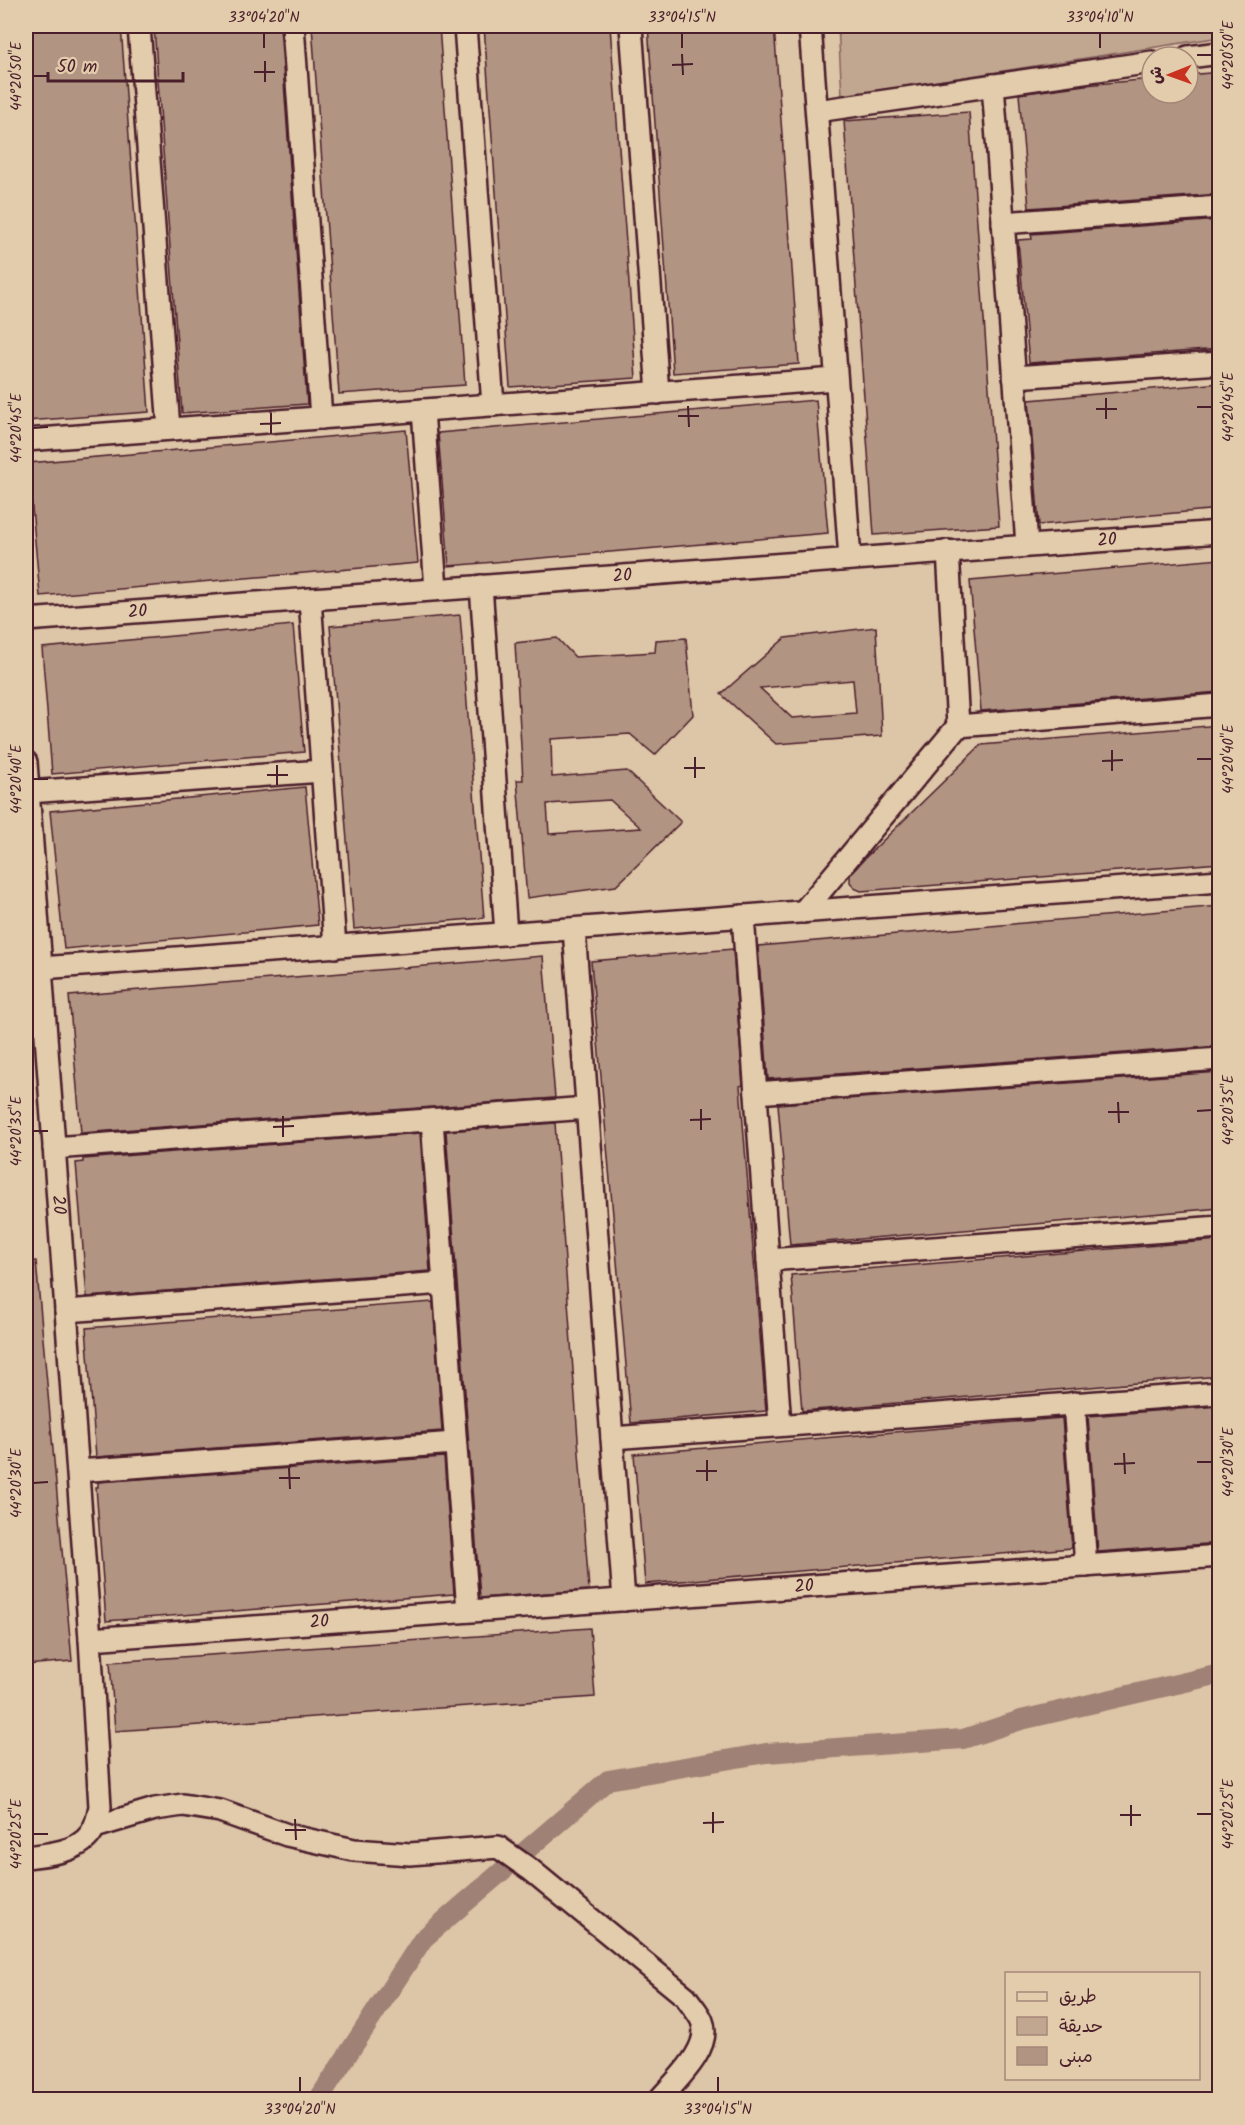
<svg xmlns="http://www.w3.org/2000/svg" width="1245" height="2125" font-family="Kalam,'Playpen Sans Arabic',sans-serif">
<rect width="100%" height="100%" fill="#ddc5a7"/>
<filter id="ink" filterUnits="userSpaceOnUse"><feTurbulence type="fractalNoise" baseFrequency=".0167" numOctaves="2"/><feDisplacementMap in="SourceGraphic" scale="12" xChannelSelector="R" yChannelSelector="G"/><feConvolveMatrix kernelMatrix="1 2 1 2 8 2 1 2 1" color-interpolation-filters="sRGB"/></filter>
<g filter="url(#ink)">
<path fill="#c2a790" stroke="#86635e" stroke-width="1.5" d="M838 26H1219L1220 37 842 96Z"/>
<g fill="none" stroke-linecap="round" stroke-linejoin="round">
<path stroke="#a08174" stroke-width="20" d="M318 2100 423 1939 608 1780 766 1753 963 1739 1021 1720 1220 1674"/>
</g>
<g fill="#b19482" stroke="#4a1f2b" stroke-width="1.5" fill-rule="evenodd">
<path d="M26 26H121L149 412 26 421Z"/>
<path d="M154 26H280L307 404 182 413Z"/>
<path d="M312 26H439L465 385 339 394Z"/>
<path d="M484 26H610L636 378 510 387Z"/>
<path d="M648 26H774L799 364 673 373Z"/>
<path d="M1220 72V194L1029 208 1019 94 1085 85 1152 79V93H1188V75Z"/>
<path d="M969 112 999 526 874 535 844 121Z"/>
<path d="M1220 220V349L1029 363 1018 240 1032 239 1031 234Z"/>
<path d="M1220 383V509L1039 525 1029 400Z"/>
<path d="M816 400 828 533 449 566 438 433Z"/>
<path d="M406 430 418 563 40 596 28 463Z"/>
<path d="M1220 559V692L981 711 970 581Z"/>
<path d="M460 615 484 918 354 929 330 626Z"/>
<path d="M293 625 304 752 52 774 42 648Z"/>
<path d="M876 627 882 736 776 744 721 694 785 638ZM853 680 856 713 792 718 760 688Z"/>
<path d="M557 638 575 657 655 652 656 640 686 638 693 715 655 755 630 734 551 739 552 777 627 771 681 822 616 886 527 898 517 780H523L515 643ZM610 800 641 828 549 834 547 804Z"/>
<path d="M1220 725V863L861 891 854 888 850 882V875L865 858 981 745Z"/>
<path d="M305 787 318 925 64 949 50 811Z"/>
<path d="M1220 906V1046L768 1079 758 946Z"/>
<path d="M733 949 743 1085 740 1086 766 1411 631 1423 591 961Z"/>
<path d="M543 956 555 1098 81 1133 69 996Z"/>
<path d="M1220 1072V1208L790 1245 778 1104Z"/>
<path d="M555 1123 589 1590 480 1598 446 1131Z"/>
<path d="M420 1133 430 1271 87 1297 76 1163 83 1162V1159Z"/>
<path d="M1220 1240V1376L802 1411 791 1275Z"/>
<path d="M36 1261 72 1661 26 1665V1262Z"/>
<path d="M433 1302 442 1431 96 1457 86 1328Z"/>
<path d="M1220 1406V1543L1098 1552 1088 1416Z"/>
<path d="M1062 1418 1072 1548 645 1584 634 1454Z"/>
<path d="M444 1457 454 1594 106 1621 96 1487H98V1482Z"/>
<path d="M590 1628 595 1697 115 1731 110 1662Z"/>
</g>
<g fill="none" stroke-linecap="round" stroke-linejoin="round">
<g stroke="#4a1f2b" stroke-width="26">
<g id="street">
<path d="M139 26 169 429"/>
<path d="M293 26 321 418"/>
<path d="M465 26 493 405"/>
<path d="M631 26 658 393"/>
<path d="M810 26 850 558"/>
<path d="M1188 57 1220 53"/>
<path d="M993 85 1027 545"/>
<path d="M817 111 1152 62"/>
<path d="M1003 223 1220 207"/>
<path d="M1014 377 1220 363"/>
<path d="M423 410 436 589"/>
<path d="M26 440 836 379"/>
<path d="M481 586 506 934"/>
<path d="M310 599 335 947"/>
<path id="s1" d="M26 620 1220 532"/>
<path d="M958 726 1220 705"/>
<path id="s2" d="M26 762 90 1639 100 1807C98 1813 98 1819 95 1825 86 1852 50 1854 26 1857"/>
<path d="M28 792 322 771"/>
<path d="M803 912 958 726 948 551"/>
<path d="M743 916 780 1425"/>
<path d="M574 929 624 1600"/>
<path d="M41 968 1220 881"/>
<path d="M756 1093 1220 1059"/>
<path d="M432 1120 468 1611"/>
<path d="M54 1148 587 1108"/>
<path d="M768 1260 1220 1227"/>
<path d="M66 1311 444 1283"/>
<path d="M1074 1403 1086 1566"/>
<path d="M612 1438 1220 1393"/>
<path d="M78 1471 455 1443"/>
<path id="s3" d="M90 1639 1220 1556"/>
<path d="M95 1827 155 1809 183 1805 220 1811 287 1835 354 1850 410 1854 498 1847 531 1870 686 1997C691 2005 699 2013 702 2021 713 2048 675 2081 659 2100"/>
</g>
</g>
<use href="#street" stroke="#e3ccac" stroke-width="21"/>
</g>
</g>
<path fill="none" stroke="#4a1f2b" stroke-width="2" d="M264 33V48M682 33V48M1100 33V48M682 54 683 75M1197 55H1212M265 61V82M672 65 693 64M254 72H275M33 76H48M1106 398V419M688 406 689 427M1197 407H1212M1096 409H1117M271 413V434M678 416H699M260 424 281 423M33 428 48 427M1112 750V771M695 757V778M1197 759H1212M1102 761 1123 760M277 765V785M684 768H705M267 775H288M33 779H48M1118 1102 1119 1123M701 1109V1130M1197 1111 1212 1110M1108 1112H1129M283 1116V1137M690 1120 711 1119M273 1127 294 1126M33 1131H48M1124 1453 1125 1474M707 1460V1481M1197 1462H1212M1114 1464 1135 1463M289 1468 290 1489M696 1471H717M279 1478H300M33 1483 48 1482M1131 1805V1826M713 1812V1833M1197 1814H1212M1120 1815H1141M295 1819 296 1840M703 1823 724 1822M285 1830H306M33 1834H48M300 2077V2092M718 2077V2092"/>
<g text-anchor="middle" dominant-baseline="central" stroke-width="6" stroke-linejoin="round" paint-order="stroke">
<g font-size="18" fill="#4a1f2b" stroke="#e3ccac">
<text stroke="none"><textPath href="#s1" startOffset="1084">20</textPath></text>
<text stroke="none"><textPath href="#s1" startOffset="598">20</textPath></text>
<text stroke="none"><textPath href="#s1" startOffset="112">20</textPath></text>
<text stroke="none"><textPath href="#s2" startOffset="444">20</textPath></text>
<text stroke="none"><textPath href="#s3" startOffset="716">20</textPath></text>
<text stroke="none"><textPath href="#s3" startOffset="230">20</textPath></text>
</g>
</g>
<rect width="1245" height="2125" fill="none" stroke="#e3ccac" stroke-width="66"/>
<rect x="1005" y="1972" width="195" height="108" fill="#e3ccac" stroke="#a68778" stroke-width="1.5"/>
<rect x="1017" y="1992" width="30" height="9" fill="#e3ccac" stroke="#a68778" stroke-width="1.5"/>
<text x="1059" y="2002" font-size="18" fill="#4a1f2b">طريق</text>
<rect x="1017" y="2017" width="30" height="18" fill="#c2a790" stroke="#a68778" stroke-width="1.5"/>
<text x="1059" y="2032" font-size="18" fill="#4a1f2b">حديقة</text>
<rect x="1017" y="2047" width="30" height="18" fill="#b19482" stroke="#a68778" stroke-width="1.5"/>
<text x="1059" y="2062" font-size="18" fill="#4a1f2b">مبنى</text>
<g transform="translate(1170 75) rotate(269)"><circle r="28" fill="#e3ccac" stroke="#a68778" stroke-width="1.5"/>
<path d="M0-4.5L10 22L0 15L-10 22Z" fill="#c8321e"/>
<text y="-9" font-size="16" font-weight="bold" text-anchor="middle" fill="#4a1f2b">ش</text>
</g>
<path d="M48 72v9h135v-9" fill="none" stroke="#4a1f2b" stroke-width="3"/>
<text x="57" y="72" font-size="18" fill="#4a1f2b" stroke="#e3ccac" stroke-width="4.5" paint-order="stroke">50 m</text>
<rect x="33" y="33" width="1179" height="2059" fill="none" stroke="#4a1f2b" stroke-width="2"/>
<g font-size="15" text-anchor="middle" fill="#4a1f2b">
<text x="264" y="22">33°04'20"N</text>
<text x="682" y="22">33°04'15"N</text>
<text x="1100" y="22">33°04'10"N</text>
<text transform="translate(1228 55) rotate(-90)" y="5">44°20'50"E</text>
<text transform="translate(16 76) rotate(-90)" y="5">44°20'50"E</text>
<text transform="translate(1228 407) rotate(-90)" y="5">44°20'45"E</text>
<text transform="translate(16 428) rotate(-90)" y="5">44°20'45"E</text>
<text transform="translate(1228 759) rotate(-90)" y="5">44°20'40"E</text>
<text transform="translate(16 779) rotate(-90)" y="5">44°20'40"E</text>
<text transform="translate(1228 1110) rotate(-90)" y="5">44°20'35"E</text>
<text transform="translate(16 1131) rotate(-90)" y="5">44°20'35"E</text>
<text transform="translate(1228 1462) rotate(-90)" y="5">44°20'30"E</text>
<text transform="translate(16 1483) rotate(-90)" y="5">44°20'30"E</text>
<text transform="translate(1228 1814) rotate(-90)" y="5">44°20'25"E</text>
<text transform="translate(16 1834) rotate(-90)" y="5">44°20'25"E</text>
<text x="300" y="2114">33°04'20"N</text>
<text x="718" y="2114">33°04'15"N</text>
</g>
</svg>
